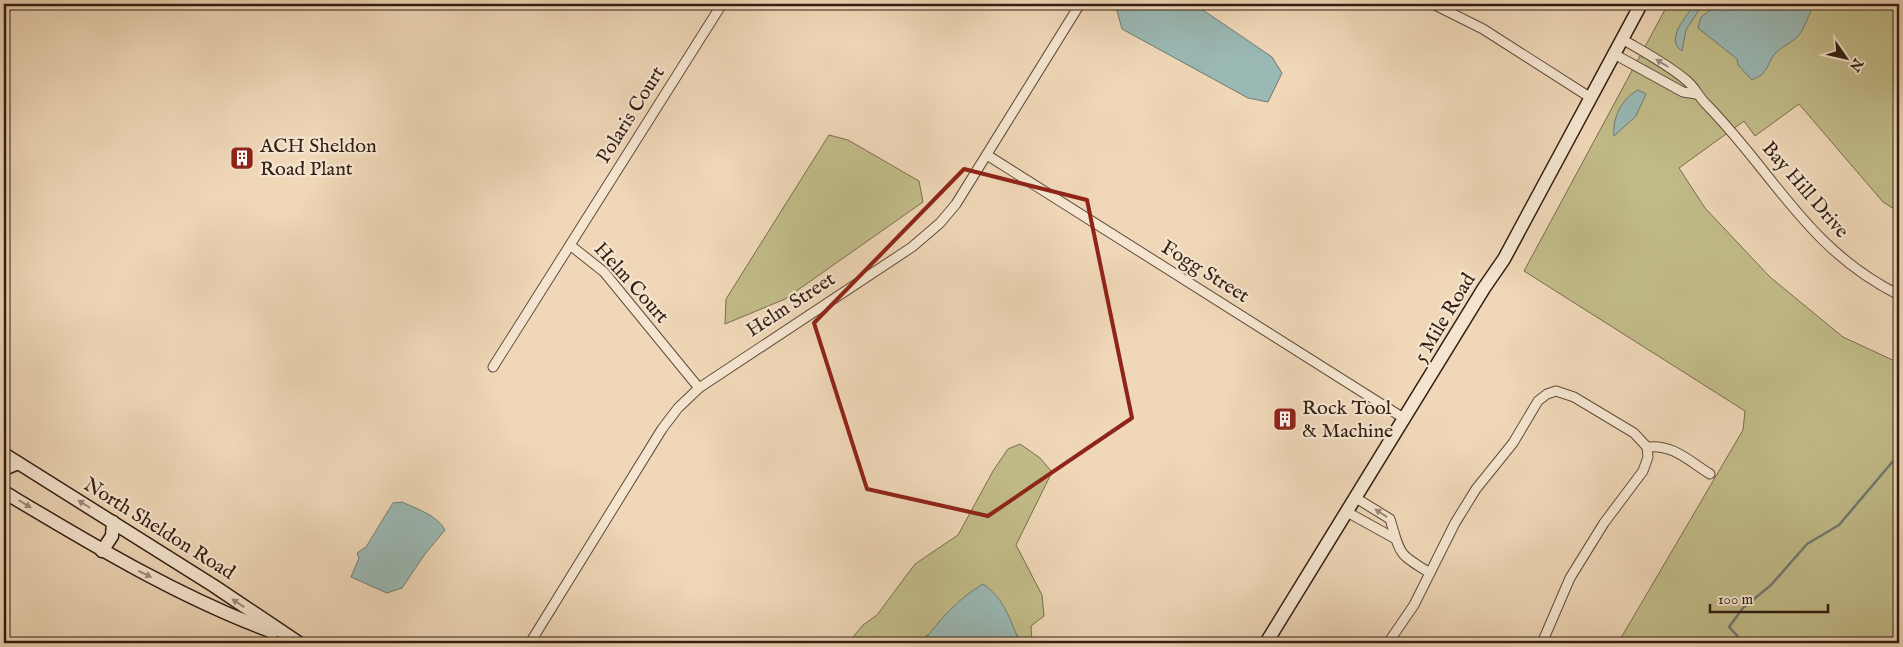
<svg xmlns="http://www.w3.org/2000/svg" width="1903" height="647" font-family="'IM FELL English',serif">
<rect width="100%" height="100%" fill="#efd7b7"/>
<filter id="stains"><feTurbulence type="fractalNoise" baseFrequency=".004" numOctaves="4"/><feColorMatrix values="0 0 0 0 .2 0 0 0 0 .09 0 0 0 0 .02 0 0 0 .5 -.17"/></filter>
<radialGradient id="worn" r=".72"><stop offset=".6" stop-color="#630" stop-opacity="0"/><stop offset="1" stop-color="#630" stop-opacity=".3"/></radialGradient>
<g fill="#c1bc89" stroke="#7a6c4e">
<path d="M1668 4H1899V212L1883 202 1799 104 1755 136 1744 121 1679 168 1705 208 1770 277 1843 337 1899 363V643H1618L1743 430 1745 411 1524 271Z"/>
<path d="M829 135 848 140 919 181 923 202 785 299 725 324 726 299Z"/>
<path d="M1020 444 1040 458 1052 472 1016 545 1042 595 1044 616 1031 626 1032 643H1020L1016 633 927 635 922 643H848L863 625 877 615 915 564 958 535 993 471 1008 449Z"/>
</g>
<g fill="#9ab8b4" stroke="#717a73">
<path d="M1120 4H1194L1272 57 1282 73 1268 102 1248 98 1122 29 1117 11Z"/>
<path d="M1694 4H1703L1686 30 1682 51C1664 39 1687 17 1694 4Z"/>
<path d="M1718 4H1814C1809 13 1805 28 1799 35 1792 43 1780 47 1774 55 1765 67 1770 72 1752 80L1738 65 1737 59 1698 28 1701 17Z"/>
<path d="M1638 90 1646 94 1636 116 1614 136C1612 118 1622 98 1638 90Z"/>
<path d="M402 502C417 509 437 515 445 530L425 554 402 588 387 593 351 577 359 558 357 553 366 547 393 503Z"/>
<path d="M983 584C1005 599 1010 620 1020 643H922C939 621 957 599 983 584Z"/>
</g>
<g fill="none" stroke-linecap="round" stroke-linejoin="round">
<path stroke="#717a73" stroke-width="2.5" d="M1744 643 1729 627 1743 608 1771 585 1807 544 1839 525 1899 454"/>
<g stroke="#624c3b" stroke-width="11">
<g id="street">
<path d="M1433 4 1483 29 1591 98"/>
<path d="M1622 39C1644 52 1667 64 1686 80 1694 86 1699 97 1706 104 1774 173 1807 249 1899 295"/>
<path d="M1614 54 1683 92 1696 94"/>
<path d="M987 155 1405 419"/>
<path d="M570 245 604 272 699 388"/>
<path d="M493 367 722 4"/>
<path d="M1647 447C1673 444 1689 461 1710 474"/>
<path d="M1356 498 1390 519C1401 555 1397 553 1430 573"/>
<path d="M1347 512 1394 538"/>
<path d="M530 643 662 429 678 408 699 388 912 247 940 223 956 204 1080 4"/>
<path d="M1388 643 1414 605 1455 523 1476 489 1513 443 1538 401 1547 394 1556 391 1574 397 1634 433 1647 447 1648 457 1643 471 1604 523 1570 578 1542 643"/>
</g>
</g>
<g stroke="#331d12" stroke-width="15">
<g id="secondary">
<path d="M4 454 214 586 299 643"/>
<path d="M4 469 18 463"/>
<path d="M4 492C91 544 178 597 273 632"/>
<path d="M102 551 112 536 113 522"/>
<path d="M1266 643 1484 288 1504 259 1641 4"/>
</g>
</g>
<use href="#street" stroke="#f5e5d0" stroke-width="9"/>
<use href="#secondary" stroke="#f5e5d0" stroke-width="12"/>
</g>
<defs><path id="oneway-solid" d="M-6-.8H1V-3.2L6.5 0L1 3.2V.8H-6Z" transform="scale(1.25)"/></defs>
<g fill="#9e8b7a">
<use href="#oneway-solid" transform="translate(1662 63) rotate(-148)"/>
<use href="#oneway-solid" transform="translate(25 504) rotate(31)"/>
<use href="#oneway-solid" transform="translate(84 504) rotate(-148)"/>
<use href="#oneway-solid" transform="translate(1381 513) rotate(-146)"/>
<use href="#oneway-solid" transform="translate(145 574) rotate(25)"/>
<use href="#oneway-solid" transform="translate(238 603) rotate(-146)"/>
</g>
<path fill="none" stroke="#8f2418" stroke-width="4" stroke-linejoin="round" d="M964 169 1087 200 1132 418 988 516 867 489 814 323Z"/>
<defs>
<g id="building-square" transform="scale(1.25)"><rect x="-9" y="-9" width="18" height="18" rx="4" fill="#8f2418" stroke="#f5e5d0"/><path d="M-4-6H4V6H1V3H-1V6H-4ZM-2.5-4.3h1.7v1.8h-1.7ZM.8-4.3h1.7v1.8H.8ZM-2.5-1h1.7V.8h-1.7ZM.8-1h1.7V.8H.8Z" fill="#fff"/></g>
</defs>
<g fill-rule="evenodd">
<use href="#building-square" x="242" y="158"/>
<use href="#building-square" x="1285" y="419"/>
</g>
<g text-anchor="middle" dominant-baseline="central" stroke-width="4.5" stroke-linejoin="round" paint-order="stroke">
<g font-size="20" fill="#331d12" stroke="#f5e5d0">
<text transform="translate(631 115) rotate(-58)">Polaris Court</text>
<text transform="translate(1805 190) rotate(49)">Bay Hill Drive</text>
<text transform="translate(1205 272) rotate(32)">Fogg Street</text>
<text transform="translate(631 283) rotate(48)">Helm Court</text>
<text transform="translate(791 305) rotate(-33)">Helm Street</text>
<text transform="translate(1445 318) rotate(-59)">5 Mile Road</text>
<text transform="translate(159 529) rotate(32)">North Sheldon Road</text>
</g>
<g font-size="20" fill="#331d12" stroke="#f5e5d0" text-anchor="start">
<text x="260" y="146">ACH Sheldon<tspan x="260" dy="23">Road Plant</tspan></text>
<text x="1302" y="408">Rock Tool<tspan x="1302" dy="23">&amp; Machine</tspan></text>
</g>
</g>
<rect width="1903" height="647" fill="none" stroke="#efd7b7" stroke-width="20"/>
<rect x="5" y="5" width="1893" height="637" fill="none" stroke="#331d12" stroke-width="2.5"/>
<rect x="10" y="10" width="1883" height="627" fill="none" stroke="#331d12"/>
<g transform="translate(1846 58) rotate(124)" stroke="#f5e5d0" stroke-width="4" paint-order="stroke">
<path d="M0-4L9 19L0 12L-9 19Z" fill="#331d12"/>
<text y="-8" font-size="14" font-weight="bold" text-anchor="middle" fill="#331d12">N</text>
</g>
<path d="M1710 604v8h118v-8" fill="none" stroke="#331d12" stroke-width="2.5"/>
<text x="1718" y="604" font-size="15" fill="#331d12" stroke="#f5e5d0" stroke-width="4" paint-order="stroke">100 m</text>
<rect width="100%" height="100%" filter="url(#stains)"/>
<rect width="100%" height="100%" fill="url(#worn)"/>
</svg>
